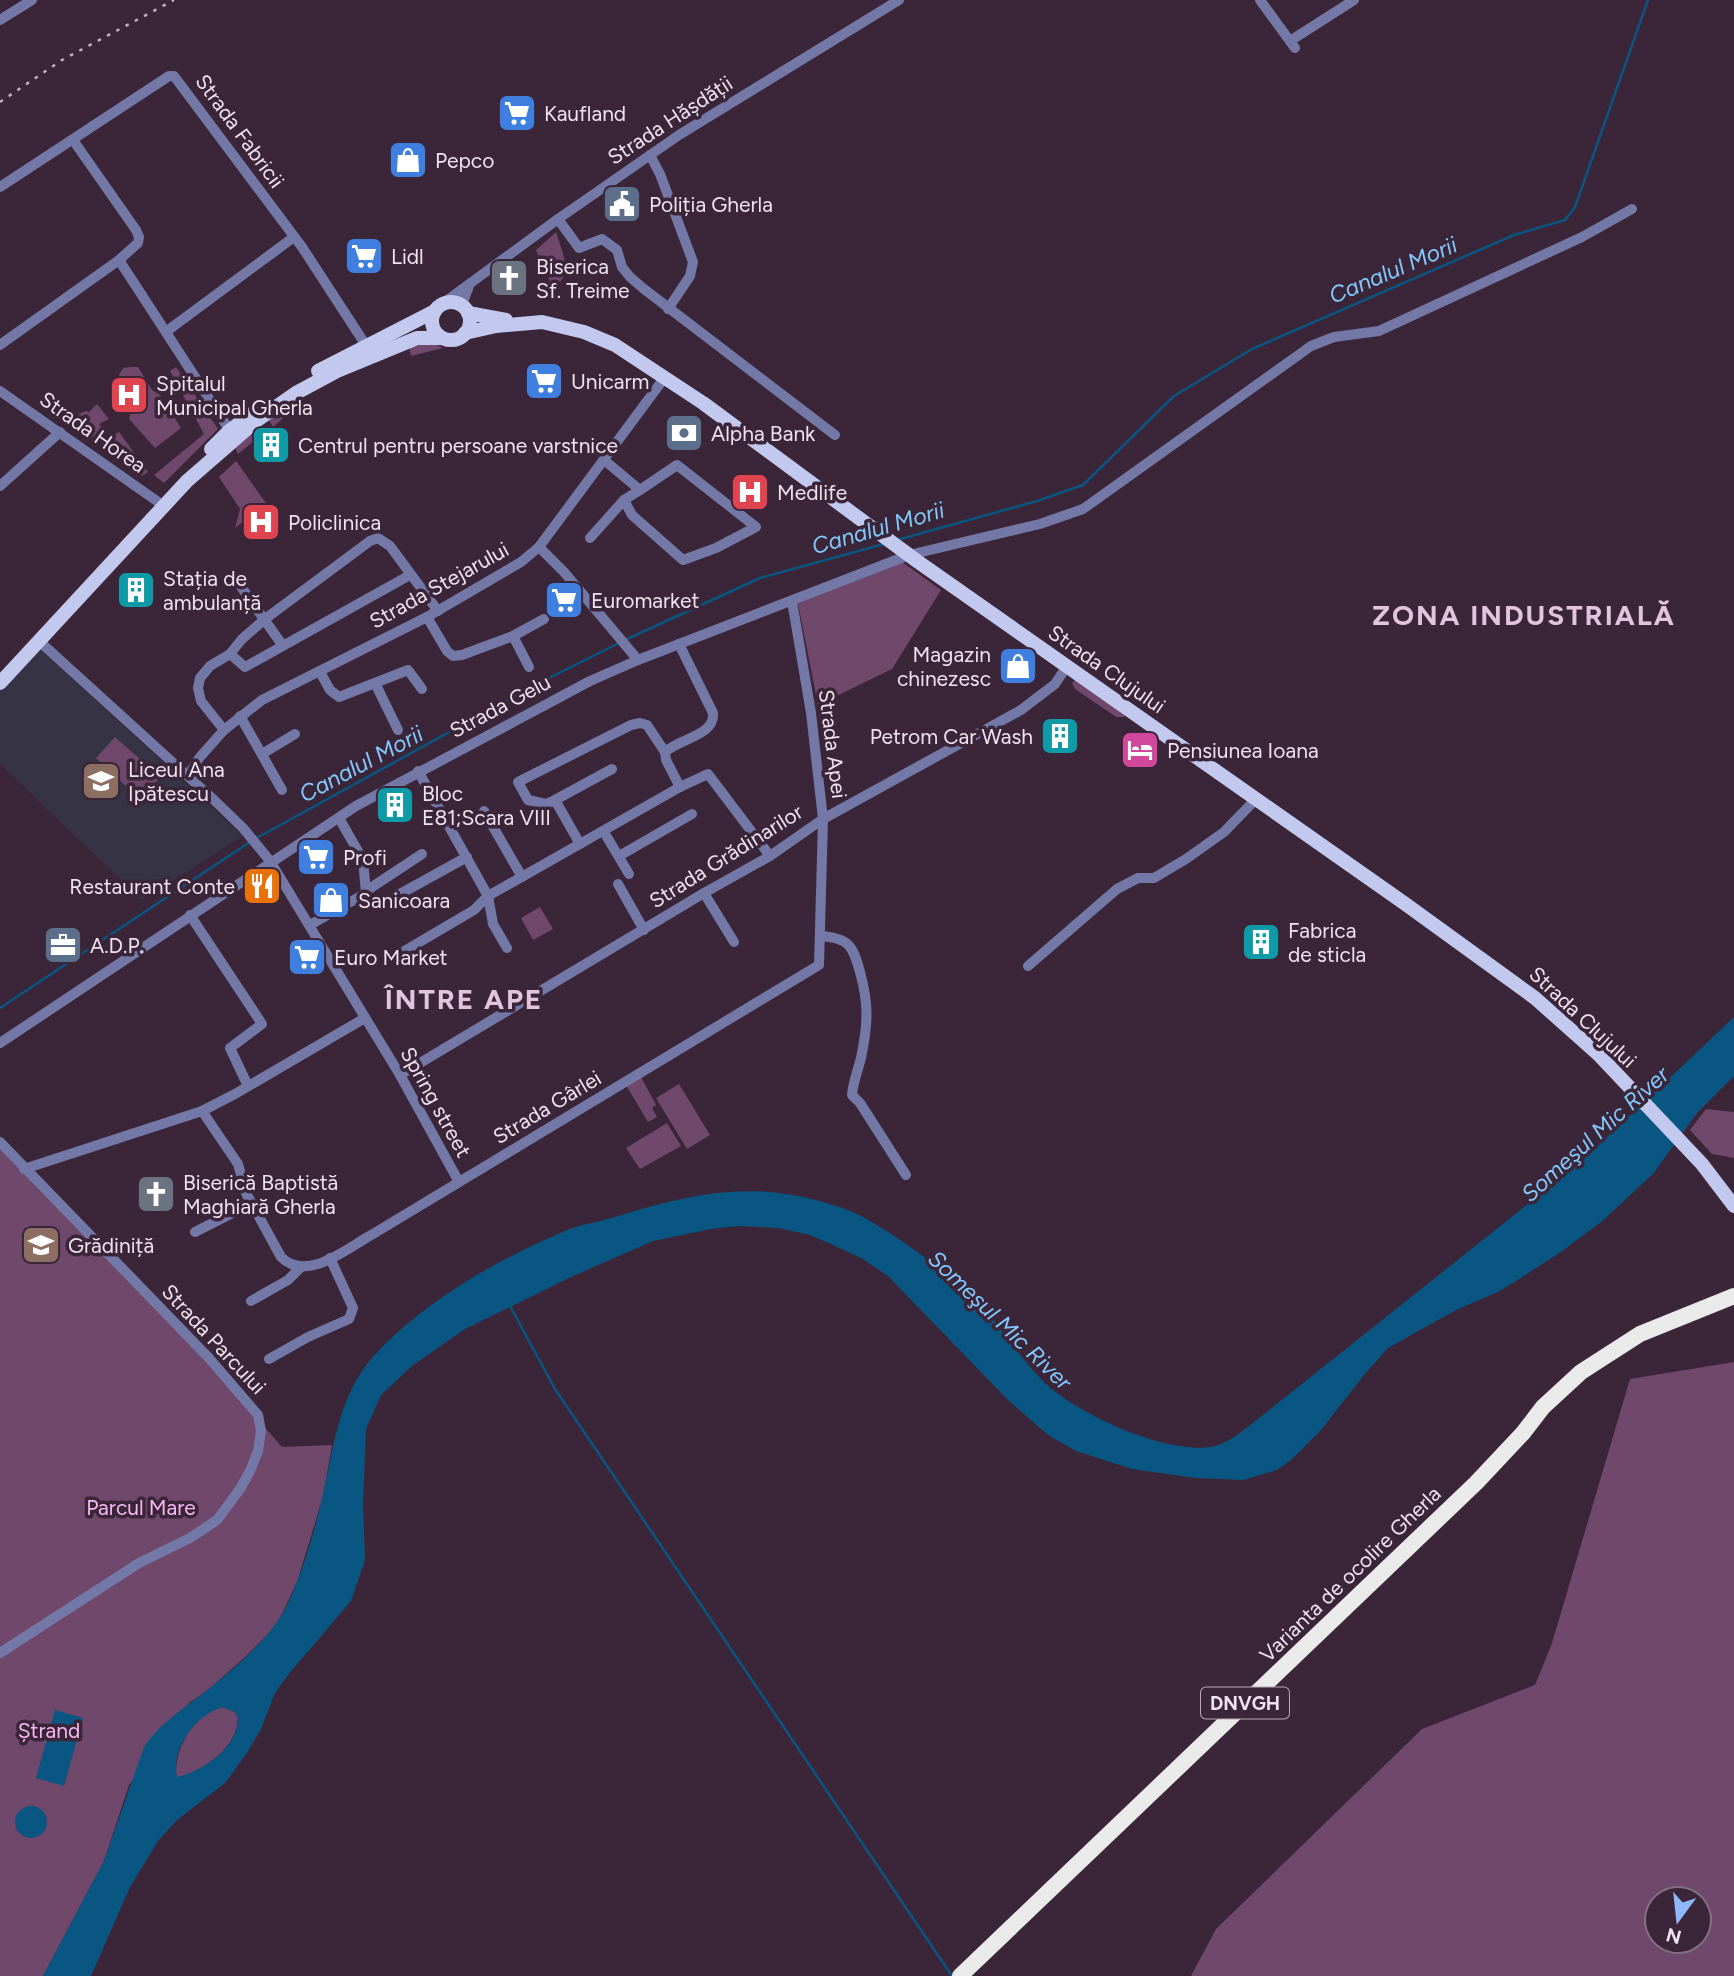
<svg xmlns="http://www.w3.org/2000/svg" width="1734" height="1976" font-family="Figtree,sans-serif">
<rect width="100%" height="100%" fill="#3b2639"/>
<path fill="#363344" d="M37 646 243 836 142 900 0 764V688Z"/>
<g fill="#6f486b" fill-rule="evenodd">
<path d="M556 232C563 255 573 271 554 290L536 250Z"/>
<path d="M430 341 443 348 411 356 409 347Z"/>
<path d="M131 367H138L152 390 160 395 181 428 155 448 129 419 134 402 118 385 119 375 123 368Z"/>
<path d="M176 367 218 429 164 483 154 475 204 434 170 371Z"/>
<path d="M290 400 297 402 298 405 273 427 267 417Z"/>
<path d="M97 404 109 419 99 424 103 429 91 438 78 430 74 417 85 411 89 412Z"/>
<path d="M258 423 266 431 238 454 235 447Z"/>
<path d="M119 432 148 472 142 476 101 443Z"/>
<path d="M236 461 266 503 235 528 240 509 219 477Z"/>
<path d="M902 562 941 590 892 669 818 705 798 603Z"/>
<path d="M1075 680 1125 714 1124 717H1116L1075 689 1072 683Z"/>
<path d="M115 737 160 777 140 799 96 758Z"/>
<path d="M540 907 553 929 533 940 521 918Z"/>
<path d="M641 1077 656 1105 652 1108 657 1117 648 1122 626 1085Z"/>
<path d="M679 1084 710 1135 687 1149 656 1098Z"/>
<path d="M1706 1109 1734 1112V1158L1712 1154 1690 1130Z"/>
<path d="M667 1123 681 1146 640 1169 626 1148Z"/>
<path d="M0 1146 197 1350 282 1447 332 1445 323 1496 309 1543 297 1582 280 1618 269 1633 246 1656 208 1690 189 1703 129 1785 104 1861 43 1976H0Z"/>
<path d="M1734 1362V1976H1191L1216 1929 1422 1729 1535 1685 1552 1643 1630 1379ZM1657 1899H1699V1941H1657Z"/>
<path d="M222 1707 235 1712 238 1717C238 1748 203 1771 176 1778 174 1747 193 1716 222 1707Z"/>
</g>
<g fill="#0a5682" fill-rule="evenodd">
<path d="M1734 1017V1076L1697 1113 1653 1174 1601 1222 1558 1254 1500 1291 1456 1310 1388 1348 1364 1375 1321 1430 1291 1460 1277 1470 1243 1480 1195 1478 1132 1469 1076 1451 1048 1435 1008 1400 888 1276 863 1259 831 1244 810 1235 778 1228 737 1226 711 1229 653 1241 571 1277 465 1329 412 1366 381 1395 366 1429 363 1504 365 1560 351 1601 288 1675 275 1693 261 1729 247 1753 225 1783 177 1820 158 1841 130 1887 91 1976H43L104 1861 144 1747C161 1722 186 1707 210 1688 239 1664 273 1636 289 1601 304 1568 315 1530 323 1494 336 1438 339 1389 383 1346 433 1296 501 1258 565 1231 578 1225 594 1223 608 1219 696 1192 757 1177 848 1210 881 1223 950 1274 976 1299 1000 1324 1017 1355 1042 1380 1074 1413 1164 1454 1211 1447 1225 1445 1238 1434 1249 1426L1582 1161ZM222 1707 235 1712 238 1718C238 1748 203 1771 177 1777 171 1748 195 1716 222 1707Z"/>
<path d="M55 1710 83 1718 64 1786 36 1778Z"/>
<circle cx="31" cy="1822" r="16"/>
</g>
<g fill="none" stroke-linecap="round" stroke-linejoin="round">
<g stroke="#0a5682" stroke-width="2.5">
<path d="M897 540 1037 501 1083 485 1174 396 1252 349 1514 235 1565 220 1575 207 1648 0"/>
<path d="M625 640 760 578 884 544"/>
<path d="M255 839 531 687 619 643"/>
<path d="M0 1008 250 842"/>
<path d="M509 1304 555 1389 952 1976"/>
</g>
<g stroke="#7378a7" stroke-width="10">
<path d="M1260 0 1295 48"/>
<path d="M0 20 32 0"/>
<path d="M1290 41 1354 0"/>
<path d="M650 155 660 174 693 262 690 276 668 309"/>
<path d="M0 187 169 76H174L302 247 367 347H374"/>
<path d="M558 219 579 248 602 239 617 250 622 267 630 277 644 289 835 435"/>
<path d="M119 260 234 437"/>
<path d="M442 304 558 219 679 135 899 0"/>
<path d="M462 305 469 286"/>
<path d="M167 331 294 237"/>
<path d="M0 345 119 260 138 243 139 237 136 230 73 140"/>
<path d="M0 391 164 506"/>
<path d="M604 460 640 490 624 500 632 515 683 560 716 548 756 527 677 465 640 490"/>
<path d="M0 486 60 432"/>
<path d="M590 538 624 500"/>
<path d="M539 547 564 572 638 660"/>
<path d="M237 581 283 646"/>
<path d="M427 617 447 651 453 656 462 655 513 636 544 619"/>
<path d="M513 636 529 667"/>
<path d="M39 641 214 800 243 828 270 861 400 1075 459 1182"/>
<path d="M679 644 713 713C715 736 680 738 665 752L666 760 680 787"/>
<path d="M230 654 245 667 410 575"/>
<path d="M320 672 330 690 339 697 408 670 422 689"/>
<path d="M375 683 398 730"/>
<path d="M240 716 282 790"/>
<path d="M224 730 201 701 198 688 200 678 210 666 230 654 242 639 265 619 370 541 378 538 390 546 438 611"/>
<path d="M262 754 295 734"/>
<path d="M418 771 488 896 680 787 708 774 770 856"/>
<path d="M188 775 200 757 224 730 262 700 427 617 521 562 539 547 665 377"/>
<path d="M555 800 612 769"/>
<path d="M484 811 522 877"/>
<path d="M604 832 629 874"/>
<path d="M580 844 555 800 546 804 528 800 518 782 631 725 640 723 647 725 665 752"/>
<path d="M619 856 692 814"/>
<path d="M618 884 644 930"/>
<path d="M366 891 422 854"/>
<path d="M704 893 734 942"/>
<path d="M398 895 467 857"/>
<path d="M488 896 493 924 507 948"/>
<path d="M190 915 262 1024 230 1048 248 1086"/>
<path d="M310 925 366 893 363 860 339 818"/>
<path d="M821 936C849 938 853 946 860 972 869 1005 868 1024 861 1058 858 1070 853 1082 852 1095L860 1103 906 1175"/>
<path d="M401 953 474 910 488 896"/>
<path d="M1028 966 1117 889 1138 878H1154L1186 859 1224 832 1256 799"/>
<path d="M0 1043 356 806 590 681 638 660 909 555 1040 524 1083 509 1311 346 1334 337 1379 331 1582 237 1632 209"/>
<path d="M400 1075 704 893 770 856 823 819 1021 710 1055 684 1067 666"/>
<path d="M202 1111 238 1164 246 1193 281 1257C307 1283 347 1248 373 1234L819 965 823 819 811 713 792 601"/>
<path d="M0 1142 209 1358 258 1415 261 1431 258 1451 250 1471 240 1489 217 1520 190 1538 139 1563 0 1653"/>
<path d="M24 1169 202 1111 235 1094 365 1018"/>
<path d="M195 1232 252 1203"/>
<path d="M251 1301 288 1280 300 1268"/>
<path d="M269 1359 308 1337 349 1319 353 1308 330 1258"/>
</g>
<g stroke="#c3c8ef" stroke-width="14">
<circle cx="451" cy="321" r="19"/>
<path d="M468 313 506 320"/>
<path d="M465 333 496 326 542 322 584 332 615 345 703 403 917 561 1404 903 1535 998 1598 1054 1702 1164 1734 1206"/>
<path d="M318 371 435 311"/>
<path d="M211 449 229 431 254 412"/>
<path d="M0 683 187 481 256 421 296 393 337 371 417 338H442"/>
</g>
<path stroke="#eaeaea" stroke-width="16" d="M960 1976 1476 1483 1523 1433 1543 1407 1581 1372 1640 1334 1734 1296"/>
<path stroke="#c1b1bf" stroke-width="2.5" stroke-dasharray="3.5 7" stroke-linecap="butt" d="M0 102 62 60 174 0"/>
</g>
<defs>
<g id="supermarket-square" transform="scale(2.0125)"><rect x="-9" y="-9" width="18" height="18" rx="4" fill="#3f7fe0" stroke="#3b2639"/><path d="M-6-5.5h2.5l.6 2H6L4.5 2H-2.5L-4.4-4H-6ZM-1.5 3.2a1.3 1.3 0 1 0 .1 0ZM3 3.2a1.3 1.3 0 1 0 .1 0Z" fill="#fff"/></g>
<g id="shop-square" transform="scale(2.0125)"><rect x="-9" y="-9" width="18" height="18" rx="4" fill="#3f7fe0" stroke="#3b2639"/><path d="M-5-2.5h2.3a2.7 3.5 0 0 1 5.4 0H5L5.5 6h-11ZM-1.5-2.5h3a1.5 2.3 0 0 0-3 0Z" fill="#fff"/></g>
<g id="civic-square" transform="scale(2.0125)"><rect x="-9" y="-9" width="18" height="18" rx="4" fill="#5c6f8a" stroke="#3b2639"/><path d="M-.6-6.5H3V-4.5H.6V-3L4-1V1h2V6H-6V1h2V-1L-.6-3ZM-1.2 2.5V6h2.4V2.5Z" fill="#fff"/></g>
<g id="church-square" transform="scale(2.0125)"><rect x="-9" y="-9" width="18" height="18" rx="4" fill="#6b7280" stroke="#3b2639"/><path d="M-1.2-6h2.4v3.5h3.3v2.4h-3.3V6h-2.4V-.1h-3.3v-2.4h3.3Z" fill="#fff"/></g>
<g id="hospital-square" transform="scale(2.0125)"><rect x="-9" y="-9" width="18" height="18" rx="4" fill="#e0444e" stroke="#3b2639"/><path d="M-5-5h3v3.5h4V-5h3V5h-3V1.5h-4V5h-3Z" fill="#fff"/></g>
<g id="bank-square" transform="scale(2.0125)"><rect x="-9" y="-9" width="18" height="18" rx="4" fill="#5c6f8a" stroke="#3b2639"/><path d="M-6-4H6V4H-6ZM0-2.3a2.3 2.3 0 1 0 0 4.6a2.3 2.3 0 1 0 0-4.6Z" fill="#fff"/></g>
<g id="building-square" transform="scale(2.0125)"><rect x="-9" y="-9" width="18" height="18" rx="4" fill="#0f9aa8" stroke="#3b2639"/><path d="M-4-6H4V6H1V3H-1V6H-4ZM-2.5-4.3h1.7v1.8h-1.7ZM.8-4.3h1.7v1.8H.8ZM-2.5-1h1.7V.8h-1.7ZM.8-1h1.7V.8H.8Z" fill="#fff"/></g>
<g id="hotel-square" transform="scale(2.0125)"><rect x="-9" y="-9" width="18" height="18" rx="4" fill="#d1479c" stroke="#3b2639"/><path d="M-6-4.5h1.5V1H6V5H4.5V3h-9V5H-6ZM-4 0a1.8 1.8 0 1 1 3.6 0ZM.5 0V-2.5h3Q6-2.5 6 0Z" fill="#fff"/></g>
<g id="school-square" transform="scale(2.0125)"><rect x="-9" y="-9" width="18" height="18" rx="4" fill="#8d6e63" stroke="#3b2639"/><path d="M0-5L7-2L0 1L-7-2ZM-4 1L0 2.5L4 1V4Q0 6-4 4Z" fill="#fff"/></g>
<g id="restaurant-square" transform="scale(2.0125)"><rect x="-9" y="-9" width="18" height="18" rx="4" fill="#e8710a" stroke="#3b2639"/><path d="M-5-6h1v4h1v-4h1v4h1v-4h1v5L-1.5 .5V6h-2V.5L-5-1ZM5-6V6H3V1.5H1.5Q1.5-4 5-6Z" fill="#fff"/></g>
<g id="office-square" transform="scale(2.0125)"><rect x="-9" y="-9" width="18" height="18" rx="4" fill="#5c6f8a" stroke="#3b2639"/><path d="M-6-3h4V-5.5h4V-3h4V5H-6ZM-1-4.5V-3h2v-1.5ZM-6 0V1H6V0Z" fill="#fff"/></g>
</defs>
<g fill-rule="evenodd">
<use href="#supermarket-square" x="517" y="113"/>
<use href="#shop-square" x="408" y="160"/>
<use href="#civic-square" x="622" y="204"/>
<use href="#supermarket-square" x="364" y="256"/>
<use href="#church-square" x="509" y="278"/>
<use href="#supermarket-square" x="544" y="381"/>
<use href="#hospital-square" x="129" y="395"/>
<use href="#bank-square" x="684" y="433"/>
<use href="#building-square" x="271" y="445"/>
<use href="#hospital-square" x="750" y="492"/>
<use href="#hospital-square" x="261" y="522"/>
<use href="#building-square" x="136" y="590"/>
<use href="#supermarket-square" x="564" y="600"/>
<use href="#shop-square" x="1018" y="666"/>
<use href="#building-square" x="1060" y="736"/>
<use href="#hotel-square" x="1140" y="750"/>
<use href="#school-square" x="101" y="781"/>
<use href="#building-square" x="395" y="805"/>
<use href="#supermarket-square" x="316" y="857"/>
<use href="#restaurant-square" x="262" y="886"/>
<use href="#shop-square" x="331" y="900"/>
<use href="#building-square" x="1261" y="942"/>
<use href="#office-square" x="63" y="945"/>
<use href="#supermarket-square" x="307" y="957"/>
<use href="#church-square" x="156" y="1194"/>
<use href="#school-square" x="41" y="1245"/>
</g>
<g text-anchor="middle" dominant-baseline="central" stroke-width="7" stroke-linejoin="round" paint-order="stroke">
<rect fill="#3b2639" stroke="#b9a9b7" stroke-width="2" x="1201" y="1687.5" width="88" height="31" rx="5"/>
<g font-size="19" font-weight="bold" fill="#efe1ed">
<text x="1245" y="1703">DNVGH</text>
</g>
<g font-size="21" fill="#efe1ed" stroke="#3b2639" text-anchor="start">
<text x="544" y="113">Kaufland</text>
<text x="435" y="160">Pepco</text>
<text x="649" y="204">Poliția Gherla</text>
<text x="391" y="256">Lidl</text>
<text x="536" y="266">Biserica<tspan x="536" dy="24">Sf. Treime</tspan></text>
<text x="571" y="381">Unicarm</text>
<text x="156" y="383">Spitalul<tspan x="156" dy="24">Municipal Gherla</tspan></text>
<text x="711" y="433">Alpha Bank</text>
<text x="298" y="445">Centrul pentru persoane varstnice</text>
<text x="777" y="492">Medlife</text>
<text x="288" y="522">Policlinica</text>
<text x="163" y="578">Stația de<tspan x="163" dy="24">ambulanță</tspan></text>
<text x="591" y="600">Euromarket</text>
<text x="991" y="654" text-anchor="end">Magazin<tspan x="991" dy="24">chinezesc</tspan></text>
<text x="1033" y="736" text-anchor="end">Petrom Car Wash</text>
<text x="1167" y="750">Pensiunea Ioana</text>
<text x="128" y="769">Liceul Ana<tspan x="128" dy="24">Ipătescu</tspan></text>
<text x="422" y="793">Bloc<tspan x="422" dy="24">E81;Scara VIII</tspan></text>
<text x="343" y="857">Profi</text>
<text x="235" y="886" text-anchor="end">Restaurant Conte</text>
<text x="358" y="900">Sanicoara</text>
<text x="1288" y="930">Fabrica<tspan x="1288" dy="24">de sticla</tspan></text>
<text x="90" y="945">A.D.P.</text>
<text x="334" y="957">Euro Market</text>
<text x="183" y="1182">Biserică Baptistă<tspan x="183" dy="24">Maghiară Gherla</tspan></text>
<text x="68" y="1245">Grădiniță</text>
</g>
<g font-size="21" fill="#efe1ed" stroke="#3b2639">
<text transform="translate(670 120) rotate(-33)">Strada Hășdății</text>
<text transform="translate(240 131) rotate(54)">Strada Fabricii</text>
<text transform="translate(93 432) rotate(35)">Strada Horea</text>
<text transform="translate(439 585) rotate(-29)">Strada Stejarului</text>
<text transform="translate(1107 669) rotate(35)">Strada Clujului</text>
<text transform="translate(500 706) rotate(-28)">Strada Gelu</text>
<text transform="translate(833 744) rotate(83)">Strada Apei</text>
<text transform="translate(726 856) rotate(-32)">Strada Grădinarilor</text>
<text transform="translate(1583 1017) rotate(43)">Strada Clujului</text>
<text transform="translate(436 1102) rotate(61)">Spring street</text>
<text transform="translate(547 1107) rotate(-31)">Strada Gârlei</text>
<text transform="translate(214 1339) rotate(47)">Strada Parcului</text>
<text transform="translate(1350 1574) rotate(-44)">Varianta de ocolire Gherla</text>
</g>
<g font-size="21" fill="#f7b8f1" stroke="#3b2639">
<text x="141" y="1507">Parcul Mare</text>
<text x="49" y="1730">Ștrand</text>
</g>
<g font-size="23" font-style="italic" fill="#82c8fd" stroke="#3b2639">
<text transform="translate(1393 270) rotate(-23)">Canalul Morii</text>
<text transform="translate(878 528) rotate(-16)">Canalul Morii</text>
<text transform="translate(361 764) rotate(-28)">Canalul Morii</text>
<text transform="translate(1595 1134) rotate(-42)">Someşul Mic River</text>
<text transform="translate(1000 1320) rotate(44)">Someşul Mic River</text>
</g>
<g font-size="28" font-weight="bold" letter-spacing="2" fill="#e0c5dd" stroke="#3b2639">
<text x="1524" y="615">ZONA INDUSTRIALĂ</text>
<text x="464" y="999">ÎNTRE APE</text>
</g>
</g>
<g transform="translate(1678 1920) rotate(195)"><circle r="33" fill="#3b2639" stroke="#837181" stroke-width="2"/>
<path d="M0-5L12 26L0 18L-12 26Z" fill="#90b8fd"/>
<text y="-10" font-size="19" font-weight="bold" text-anchor="middle" fill="#efe1ed">N</text>
</g>
</svg>
